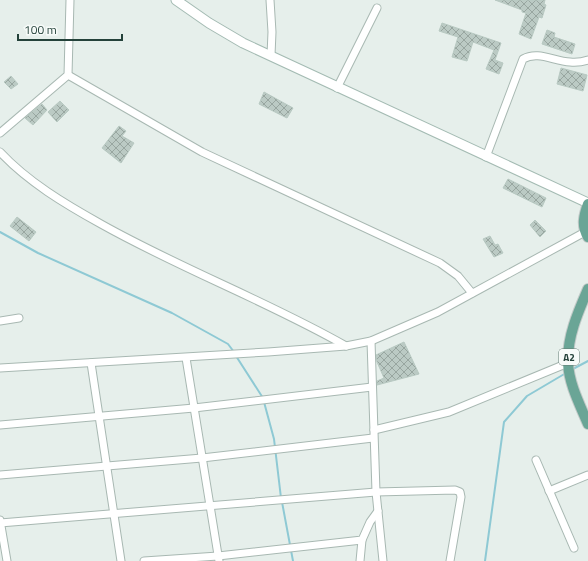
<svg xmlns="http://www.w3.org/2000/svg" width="588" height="561" font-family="'Titillium Web',sans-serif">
<defs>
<pattern id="building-cross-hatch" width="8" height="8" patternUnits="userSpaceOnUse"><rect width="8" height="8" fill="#bbcac4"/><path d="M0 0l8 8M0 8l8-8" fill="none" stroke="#98a6a0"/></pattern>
</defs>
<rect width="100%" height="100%" fill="#e6efeb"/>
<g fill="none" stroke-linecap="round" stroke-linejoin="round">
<g stroke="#8ec9d4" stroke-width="2">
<path d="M0 232 38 253 172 313 228 344 234 352"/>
<path d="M236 356 263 398"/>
<path d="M571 370 588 361"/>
<path d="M264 402 274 439 281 498"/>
<path d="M282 502 293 561"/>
<path d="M485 561 504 422 527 396 566 373"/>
</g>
</g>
<g fill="url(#building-cross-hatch)" stroke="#b8c9c2">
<path d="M495 0H545L544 4 546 5 542 18 539 17 531 39 519 34 526 13 522 12V10Z"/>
<path d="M442 23 501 43 495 60 503 63 499 74 486 69 494 50 473 42 467 61 452 57 458 37 439 31Z"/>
<path d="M547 30 555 33 554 37 575 44 572 54 542 44Z"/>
<path d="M561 68 587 75 583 91 557 84Z"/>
<path d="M11 76 18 84 11 89 4 82Z"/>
<path d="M264 92 293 108 287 118 259 104Z"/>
<path d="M60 101 69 110 57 122 48 112Z"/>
<path d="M42 104 47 110 33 125 25 118Z"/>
<path d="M119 126 126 131 122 136 134 143 121 163 102 148Z"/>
<path d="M508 179 546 198 542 207 503 188Z"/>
<path d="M17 217 36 232 29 241 10 226Z"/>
<path d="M535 220 546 231 540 237 530 225Z"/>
<path d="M490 236 495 245 498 244 503 253 494 257 483 239Z"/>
<path d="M404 342 419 374 377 385V381L384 378 377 362 376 355Z"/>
</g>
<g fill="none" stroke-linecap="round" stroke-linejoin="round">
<g stroke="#a8b8b2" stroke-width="9">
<g id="minor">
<path d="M270 0 272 32 271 55"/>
<path d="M68 75 202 152 440 263 458 276 472 293"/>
<path d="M337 88 377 8"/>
<path d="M0 133 68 75 70 0"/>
<path d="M0 152C28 182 65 204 101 224 181 269 267 301 346 346"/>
<path d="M486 157 523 59C542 48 563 69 588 60"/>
<path d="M0 321 19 318"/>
<path d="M371 341 376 492 383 561"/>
<path d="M186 358 219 561"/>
<path d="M91 363 121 561"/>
<path d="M0 368 268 352 346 346 371 341 438 312 585 232"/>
<path d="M0 425 194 408 372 387"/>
<path d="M374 430 449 412 568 363"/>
<path d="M536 460 574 548"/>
<path d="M0 475 202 458 373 438"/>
<path d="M549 491 588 475"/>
<path d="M0 520 7 561"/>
<path d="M0 523 376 492 455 490 460 492 461 497 450 561"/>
<path d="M144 561 218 556 362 540 370 522 378 511"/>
<path d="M360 561 362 540"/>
</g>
</g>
<g stroke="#a4bbb3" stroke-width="11">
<path id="secondary" d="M176 0 209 23 243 43 588 203"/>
</g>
<g stroke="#c2cac8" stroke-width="12">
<g id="primary">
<path d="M588 204C584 215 581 226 588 237"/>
<path d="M588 289C578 312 567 337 568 363 569 384 580 405 588 424"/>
</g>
</g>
<use href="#minor" stroke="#fff" stroke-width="7"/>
<use href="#secondary" stroke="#fff" stroke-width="9"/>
<use href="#primary" stroke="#6aa596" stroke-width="10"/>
</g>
<g text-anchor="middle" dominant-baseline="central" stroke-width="3.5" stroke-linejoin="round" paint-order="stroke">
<rect fill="#f7fbf9" stroke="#637a73" stroke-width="1" x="559" y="349" width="20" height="16" rx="3"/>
<g font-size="10" font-weight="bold" fill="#24423a">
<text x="569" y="357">A2</text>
</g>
</g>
<path d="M18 34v6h104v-6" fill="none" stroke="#24423a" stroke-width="2"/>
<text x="24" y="34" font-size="12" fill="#24423a" stroke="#f7fbf9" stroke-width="3" paint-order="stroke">100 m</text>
</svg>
